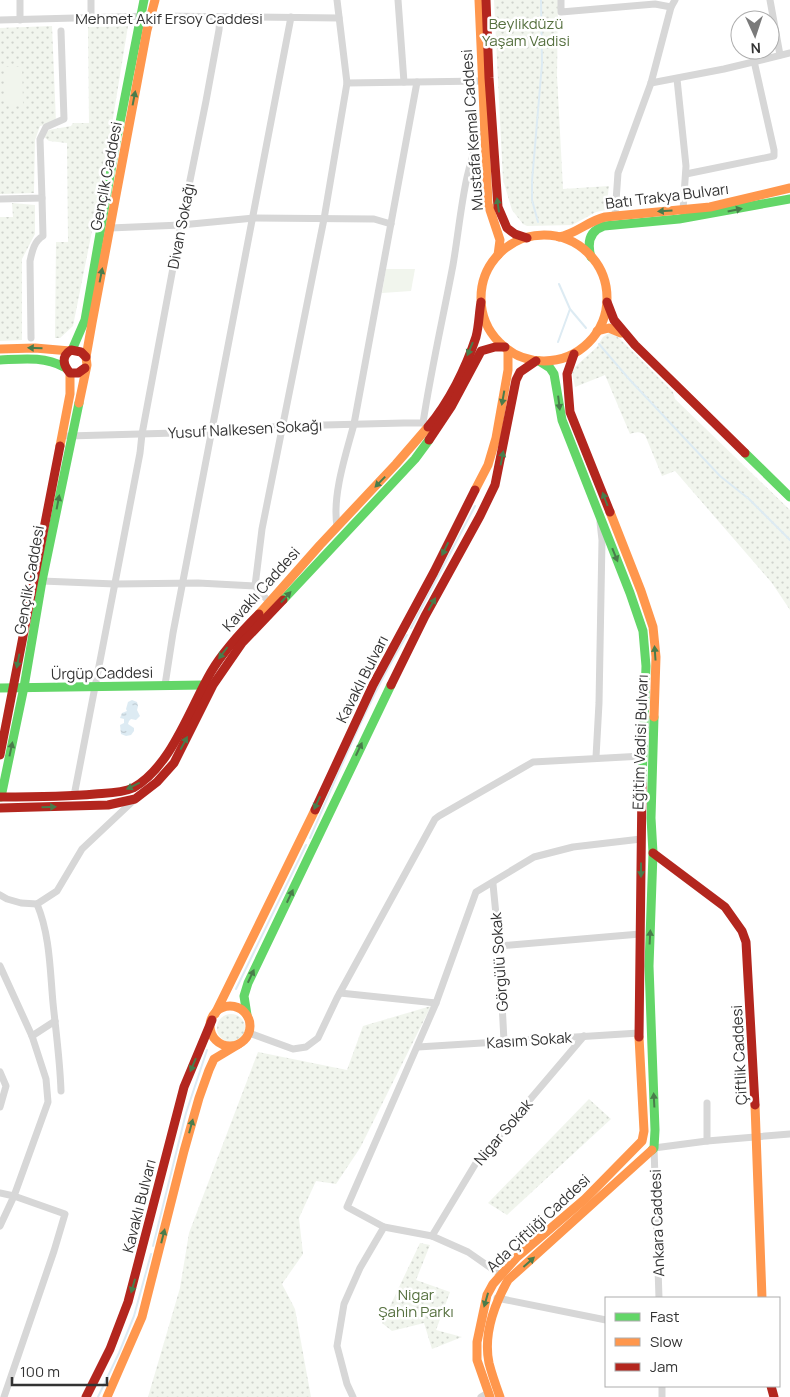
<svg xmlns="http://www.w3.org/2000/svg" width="790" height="1397" font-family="Manrope,sans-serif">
<defs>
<pattern id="grass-dots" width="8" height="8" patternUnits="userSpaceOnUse" patternTransform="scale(1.25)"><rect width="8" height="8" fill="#f1f5ed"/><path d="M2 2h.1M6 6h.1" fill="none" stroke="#cfd2cc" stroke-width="1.8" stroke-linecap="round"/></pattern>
<pattern id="water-ripples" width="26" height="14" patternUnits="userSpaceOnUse" patternTransform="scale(1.25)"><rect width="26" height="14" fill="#ddebf3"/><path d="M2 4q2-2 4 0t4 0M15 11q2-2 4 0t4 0" fill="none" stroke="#becad1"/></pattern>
</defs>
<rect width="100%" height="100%" fill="#fff"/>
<g fill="url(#grass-dots)">
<path d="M494 0H558L557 76 563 189 609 186 606 210 596 212 572 225 527 226 523 224 512 210 503 180Z"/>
<path d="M52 26 56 122 40 126 35 140 34 193 0 194V28Z"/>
<path d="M128 26 106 161 73 326 60 338H55L56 242H68L67 143 49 141 43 136 49 130 71 126 73 123H89L88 27Z"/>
<path d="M12 203 35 205V234L22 259V340L0 341V217H13Z"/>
<path d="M609 333 615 334 673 392 675 399 790 510V610L772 583 675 471 662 476 645 435C640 431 636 432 630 434L605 375 575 387 572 372 575 367 597 347 603 337Z"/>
<path d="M431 1006 360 1148 336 1184 316 1181 299 1218 303 1254 282 1284 295 1309 311 1397H148L180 1288 189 1233 258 1052 347 1070 363 1026Z"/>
<circle cx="231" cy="1028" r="14"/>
<path d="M589 1099 611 1119 507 1215 488 1203Z"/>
<path d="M420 1243 430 1245 416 1280 450 1292 436 1330 462 1337 432 1349 424 1323 392 1331 382 1323Z"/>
</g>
<g fill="#f1f5ed">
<path d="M4 67H22L23 104H4Z"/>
<path d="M386 269H415L411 291 382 293Z"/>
</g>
<path fill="url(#water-ripples)" d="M132 700 137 702 138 706 137 710 140 716 136 720 131 719 129 721 128 724 134 728V731L131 735 126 736 121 734 120 725 124 723V719L120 718 122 713 127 711 126 709 128 702Z"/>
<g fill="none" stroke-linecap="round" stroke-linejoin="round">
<g stroke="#ddebf3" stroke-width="2">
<path d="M538 222 532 200V181L542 64 541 0"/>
<path d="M559 284 570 309 586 328"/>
<path d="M558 342 570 309"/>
<path d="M599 344 629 379 720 476 749 499 790 540"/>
<path d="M411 628 475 506"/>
<path d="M310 838C340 770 368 699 407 635"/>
<path d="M236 989 306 845"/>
<path d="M153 1246 186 1113 207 1050"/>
<path d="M98 1397 119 1353 134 1316 151 1254"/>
</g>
<g stroke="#d7d7d7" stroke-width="7">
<path d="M91 0V18"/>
<path d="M398 0 404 82"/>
<path d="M561 0V12L655 4 671 7"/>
<path d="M770 0 780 55"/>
<path d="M0 20 150 16 339 18"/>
<path d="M20 20V0"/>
<path d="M677 79 686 166 683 210"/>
<path d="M347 83 482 81"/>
<path d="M651 83 724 69 790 53"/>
<path d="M686 174 774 156V150L754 61"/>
<path d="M0 199 42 198 40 139 46 127 64 119 61 31"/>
<path d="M615 215 618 173 651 83 671 7 675 0"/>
<path d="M110 228 181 225 254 218 374 219 391 224"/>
<path d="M31 338 30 261C32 252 34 241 43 236L42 198"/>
<path d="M423 423C431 370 443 318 453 265 461 219 463 169 484 127"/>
<path d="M68 436 212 432 284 426 404 423H423L430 425"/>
<path d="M337 526C332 495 346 454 354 424L417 82"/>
<path d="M42 581 115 584 198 583 255 586 270 603"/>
<path d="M255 586 262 529 324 219 347 83 337 0"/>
<path d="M165 685 173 633 291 17"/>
<path d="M596 757 599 703 602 540 600 522"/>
<path d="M74 796 140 453 142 434 181 225 206 101 219 30 220 17"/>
<path d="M493 884 499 946 504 1041"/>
<path d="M0 895 7 899 21 903 37 904 57 891 82 849 133 801"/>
<path d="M37 904C50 935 50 970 53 1003 56 1032 60 1061 61 1091"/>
<path d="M499 946 640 934"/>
<path d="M0 966 32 1036 46 1079 48 1102 14 1196 65 1214 54 1251 4 1397"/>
<path d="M340 993 436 1003"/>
<path d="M249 1033 293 1049 306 1047 318 1038 337 998 435 819 439 816 533 762 643 756"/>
<path d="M32 1036 55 1021"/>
<path d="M418 1047 639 1033"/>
<path d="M0 1072 6 1086 0 1107"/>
<path d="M707 1103V1141"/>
<path d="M654 1148 659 1298"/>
<path d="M654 1148 707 1141 790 1134"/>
<path d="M0 1193 14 1196 0 1226"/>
<path d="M432 1236 476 1163 584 1036"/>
<path d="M501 1275 468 1252 432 1236 384 1227 347 1207 436 1003 476 892 534 857 573 847 641 839"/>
<path d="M497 1298 606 1320"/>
<path d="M662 1386V1397"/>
<path d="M353 1397 347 1384 337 1346 344 1304 360 1268 384 1227"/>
<path d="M481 1397 488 1393"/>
</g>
<g stroke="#63d668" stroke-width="9">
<path d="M591 257C587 243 589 231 604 226L679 219 790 199"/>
<path d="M72 350 85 320 114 153 144 0"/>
<path d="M0 360C22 359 44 356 64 367"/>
<path d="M539 361 550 368 554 374 562 420 630 593 643 631 646 666 642 784"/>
<path d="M745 453 790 497"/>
<path d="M283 600 415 459 429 440"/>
<path d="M0 688 204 685"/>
<path d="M1 797 24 687 42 581 79 403"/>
<path d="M247 1015 244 996 248 983 391 685"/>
<path d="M652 1150 654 1148 655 1130 649 966 653 853 651 818 654 717"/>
</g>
<g stroke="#ff974d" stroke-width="9">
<path d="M479 0 488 204 500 240 498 255"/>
<circle cx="544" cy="298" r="63"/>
<path d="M559 237C576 234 588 221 605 217L710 207 790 188"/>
<path d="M597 331 609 328 621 333"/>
<path d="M0 349 35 348 70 351"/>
<path d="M79 403 87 365 86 357 92 323 147 30 155 0"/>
<path d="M60 446 70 394V373"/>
<path d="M475 490 488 465 496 438 508 370V350"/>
<path d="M610 512 641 591 653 627 656 657 654 717"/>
<path d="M259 614 320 545 396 464 428 427"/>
<circle cx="230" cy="1026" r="20"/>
<path d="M215 1014 315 810"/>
<path d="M755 1105 762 1298"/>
<path d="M107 1397 142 1317 184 1151 199 1098 209 1070 214 1059 239 1044"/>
<path d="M490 1397 477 1360V1342L487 1295 493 1284 517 1257 585 1199 642 1141 644 1131 639 1037"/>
<path d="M500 1397C496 1386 492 1375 489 1363 483 1334 494 1305 508 1280L652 1150"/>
</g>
<g stroke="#b3261e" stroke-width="9">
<path d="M486 0 489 78 498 207 507 228 515 234 527 238"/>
<path d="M607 302 614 320 635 345 745 453"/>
<path d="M574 354 567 374 570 412 610 512"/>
<path d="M85 368 78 373H70C63 365 61 356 71 350L81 352 86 357"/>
<path d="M428 427C449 402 466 368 476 337 479 326 479 313 481 302"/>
<path d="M429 440 451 407 481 351 495 347H505"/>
<path d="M391 685 425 616 480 516 495 485 516 380 520 372 536 361"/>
<path d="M0 755 60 446"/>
<path d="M0 797C32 797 64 797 95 794 107 793 122 793 133 788 171 767 190 708 211 672 224 650 241 632 259 614"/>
<path d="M0 808 108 805 135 799 157 782 174 763 213 685 242 643 283 600"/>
<path d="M315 810 373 685 434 572 475 490"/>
<path d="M653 853 725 907 742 931 746 942 755 1105"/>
<path d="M639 1037 642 784"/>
<path d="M771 1386 774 1397"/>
<path d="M86 1397 110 1349 128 1302 184 1087 212 1020"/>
</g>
</g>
<defs><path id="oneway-solid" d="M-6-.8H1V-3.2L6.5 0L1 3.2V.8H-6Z" transform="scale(1.25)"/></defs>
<g fill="#497c4b">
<use href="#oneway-solid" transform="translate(134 98) rotate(-79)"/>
<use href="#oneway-solid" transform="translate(498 205) rotate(-98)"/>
<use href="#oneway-solid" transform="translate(735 210) rotate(-12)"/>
<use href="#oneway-solid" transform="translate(665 211) rotate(176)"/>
<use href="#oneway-solid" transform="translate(101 275) rotate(-79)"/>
<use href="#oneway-solid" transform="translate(35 348) rotate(-178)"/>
<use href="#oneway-solid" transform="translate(470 349) rotate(113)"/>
<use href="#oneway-solid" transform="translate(503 398) rotate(100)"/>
<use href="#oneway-solid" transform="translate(559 403) rotate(83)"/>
<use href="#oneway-solid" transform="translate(502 458) rotate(-79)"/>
<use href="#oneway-solid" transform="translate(380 482) rotate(134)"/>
<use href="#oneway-solid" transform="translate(605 499) rotate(-111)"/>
<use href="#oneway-solid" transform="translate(58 502) rotate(-79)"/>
<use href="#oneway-solid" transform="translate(445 549) rotate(116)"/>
<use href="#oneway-solid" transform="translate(615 555) rotate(68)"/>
<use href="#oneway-solid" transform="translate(286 597) rotate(-47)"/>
<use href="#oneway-solid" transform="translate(432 604) rotate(-61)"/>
<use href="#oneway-solid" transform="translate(223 653) rotate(127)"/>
<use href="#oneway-solid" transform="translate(655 653) rotate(-94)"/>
<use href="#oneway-solid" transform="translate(18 661) rotate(101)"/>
<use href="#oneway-solid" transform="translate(184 743) rotate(-62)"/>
<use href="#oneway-solid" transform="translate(11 749) rotate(-78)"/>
<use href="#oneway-solid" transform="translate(359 749) rotate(-65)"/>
<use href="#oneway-solid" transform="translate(133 786) rotate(154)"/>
<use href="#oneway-solid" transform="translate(317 803) rotate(115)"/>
<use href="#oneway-solid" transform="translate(49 807) rotate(-2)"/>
<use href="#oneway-solid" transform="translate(641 870) rotate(90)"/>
<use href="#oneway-solid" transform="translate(290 896) rotate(-65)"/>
<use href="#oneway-solid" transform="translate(650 937) rotate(-87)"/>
<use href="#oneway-solid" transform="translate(251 976) rotate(-65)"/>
<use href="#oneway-solid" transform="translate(193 1065) rotate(113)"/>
<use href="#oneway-solid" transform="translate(654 1100) rotate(-93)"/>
<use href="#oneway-solid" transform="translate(191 1126) rotate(-75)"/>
<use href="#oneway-solid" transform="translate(163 1236) rotate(-76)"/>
<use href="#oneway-solid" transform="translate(529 1262) rotate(-42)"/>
<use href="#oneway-solid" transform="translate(133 1286) rotate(106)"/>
<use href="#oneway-solid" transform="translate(486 1300) rotate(106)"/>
</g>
<g text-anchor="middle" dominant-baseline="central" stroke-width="5" stroke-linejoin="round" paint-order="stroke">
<g font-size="15" fill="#333" stroke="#fff">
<text x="169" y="18">Mehmet Akif Ersoy Caddesi</text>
<text transform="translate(472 130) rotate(-94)">Mustafa Kemal Caddesi</text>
<text transform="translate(106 176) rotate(-79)">Gençlik Caddesi</text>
<text transform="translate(667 196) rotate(-7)">Batı Trakya Bulvarı</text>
<text transform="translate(181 226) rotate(-79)">Divan Sokağı</text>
<text transform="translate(245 429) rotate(-3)">Yusuf Nalkesen Sokağı</text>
<text transform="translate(29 580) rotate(-80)">Gençlik Caddesi</text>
<text transform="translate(261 589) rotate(-48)">Kavaklı Caddesi</text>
<text transform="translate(102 673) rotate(-1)">Ürgüp Caddesi</text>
<text transform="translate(362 679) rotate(-63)">Kavaklı Bulvarı</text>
<text transform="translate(640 742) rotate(-88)">Eğitim Vadisi Bulvarı</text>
<text transform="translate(499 962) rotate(-94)">Görgülü Sokak</text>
<text transform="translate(529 1040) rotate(-4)">Kasım Sokak</text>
<text transform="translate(739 1055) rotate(-93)">Çiftlik Caddesi</text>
<text transform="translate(503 1132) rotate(-50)">Nigar Sokak</text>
<text transform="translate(139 1206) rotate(-76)">Kavaklı Bulvarı</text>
<text transform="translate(538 1223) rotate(-43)">Ada Çiftliği Caddesi</text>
<text transform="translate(657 1223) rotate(-92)">Ankara Caddesi</text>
</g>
<g font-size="15" fill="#56703f" stroke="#fff">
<text x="526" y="23">Beylikdüzü<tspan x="526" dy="17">Yaşam Vadisi</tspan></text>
<text x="416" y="1294">Nigar<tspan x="416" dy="17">Şahin Parkı</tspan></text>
</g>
</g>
<rect x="605" y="1297" width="175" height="90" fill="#ffffff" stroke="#adadad"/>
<rect x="615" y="1313" width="25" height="8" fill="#63d668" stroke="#adadad"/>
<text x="650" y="1322" font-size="15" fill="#333333">Fast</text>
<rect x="615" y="1338" width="25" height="8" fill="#ff974d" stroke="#adadad"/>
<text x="650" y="1347" font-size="15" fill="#333333">Slow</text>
<rect x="615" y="1363" width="25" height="8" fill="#b3261e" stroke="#adadad"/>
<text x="650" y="1372" font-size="15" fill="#333333">Jam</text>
<g transform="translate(755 35) rotate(177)"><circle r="24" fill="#ffffff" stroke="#adadad"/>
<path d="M0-4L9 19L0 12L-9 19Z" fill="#7a7a7a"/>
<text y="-8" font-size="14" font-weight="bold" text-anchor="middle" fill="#333333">N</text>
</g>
<path d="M12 1377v8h95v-8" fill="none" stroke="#333333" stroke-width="2.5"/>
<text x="20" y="1377" font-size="15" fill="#333333" stroke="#ffffff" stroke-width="4" paint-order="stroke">100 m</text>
</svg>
